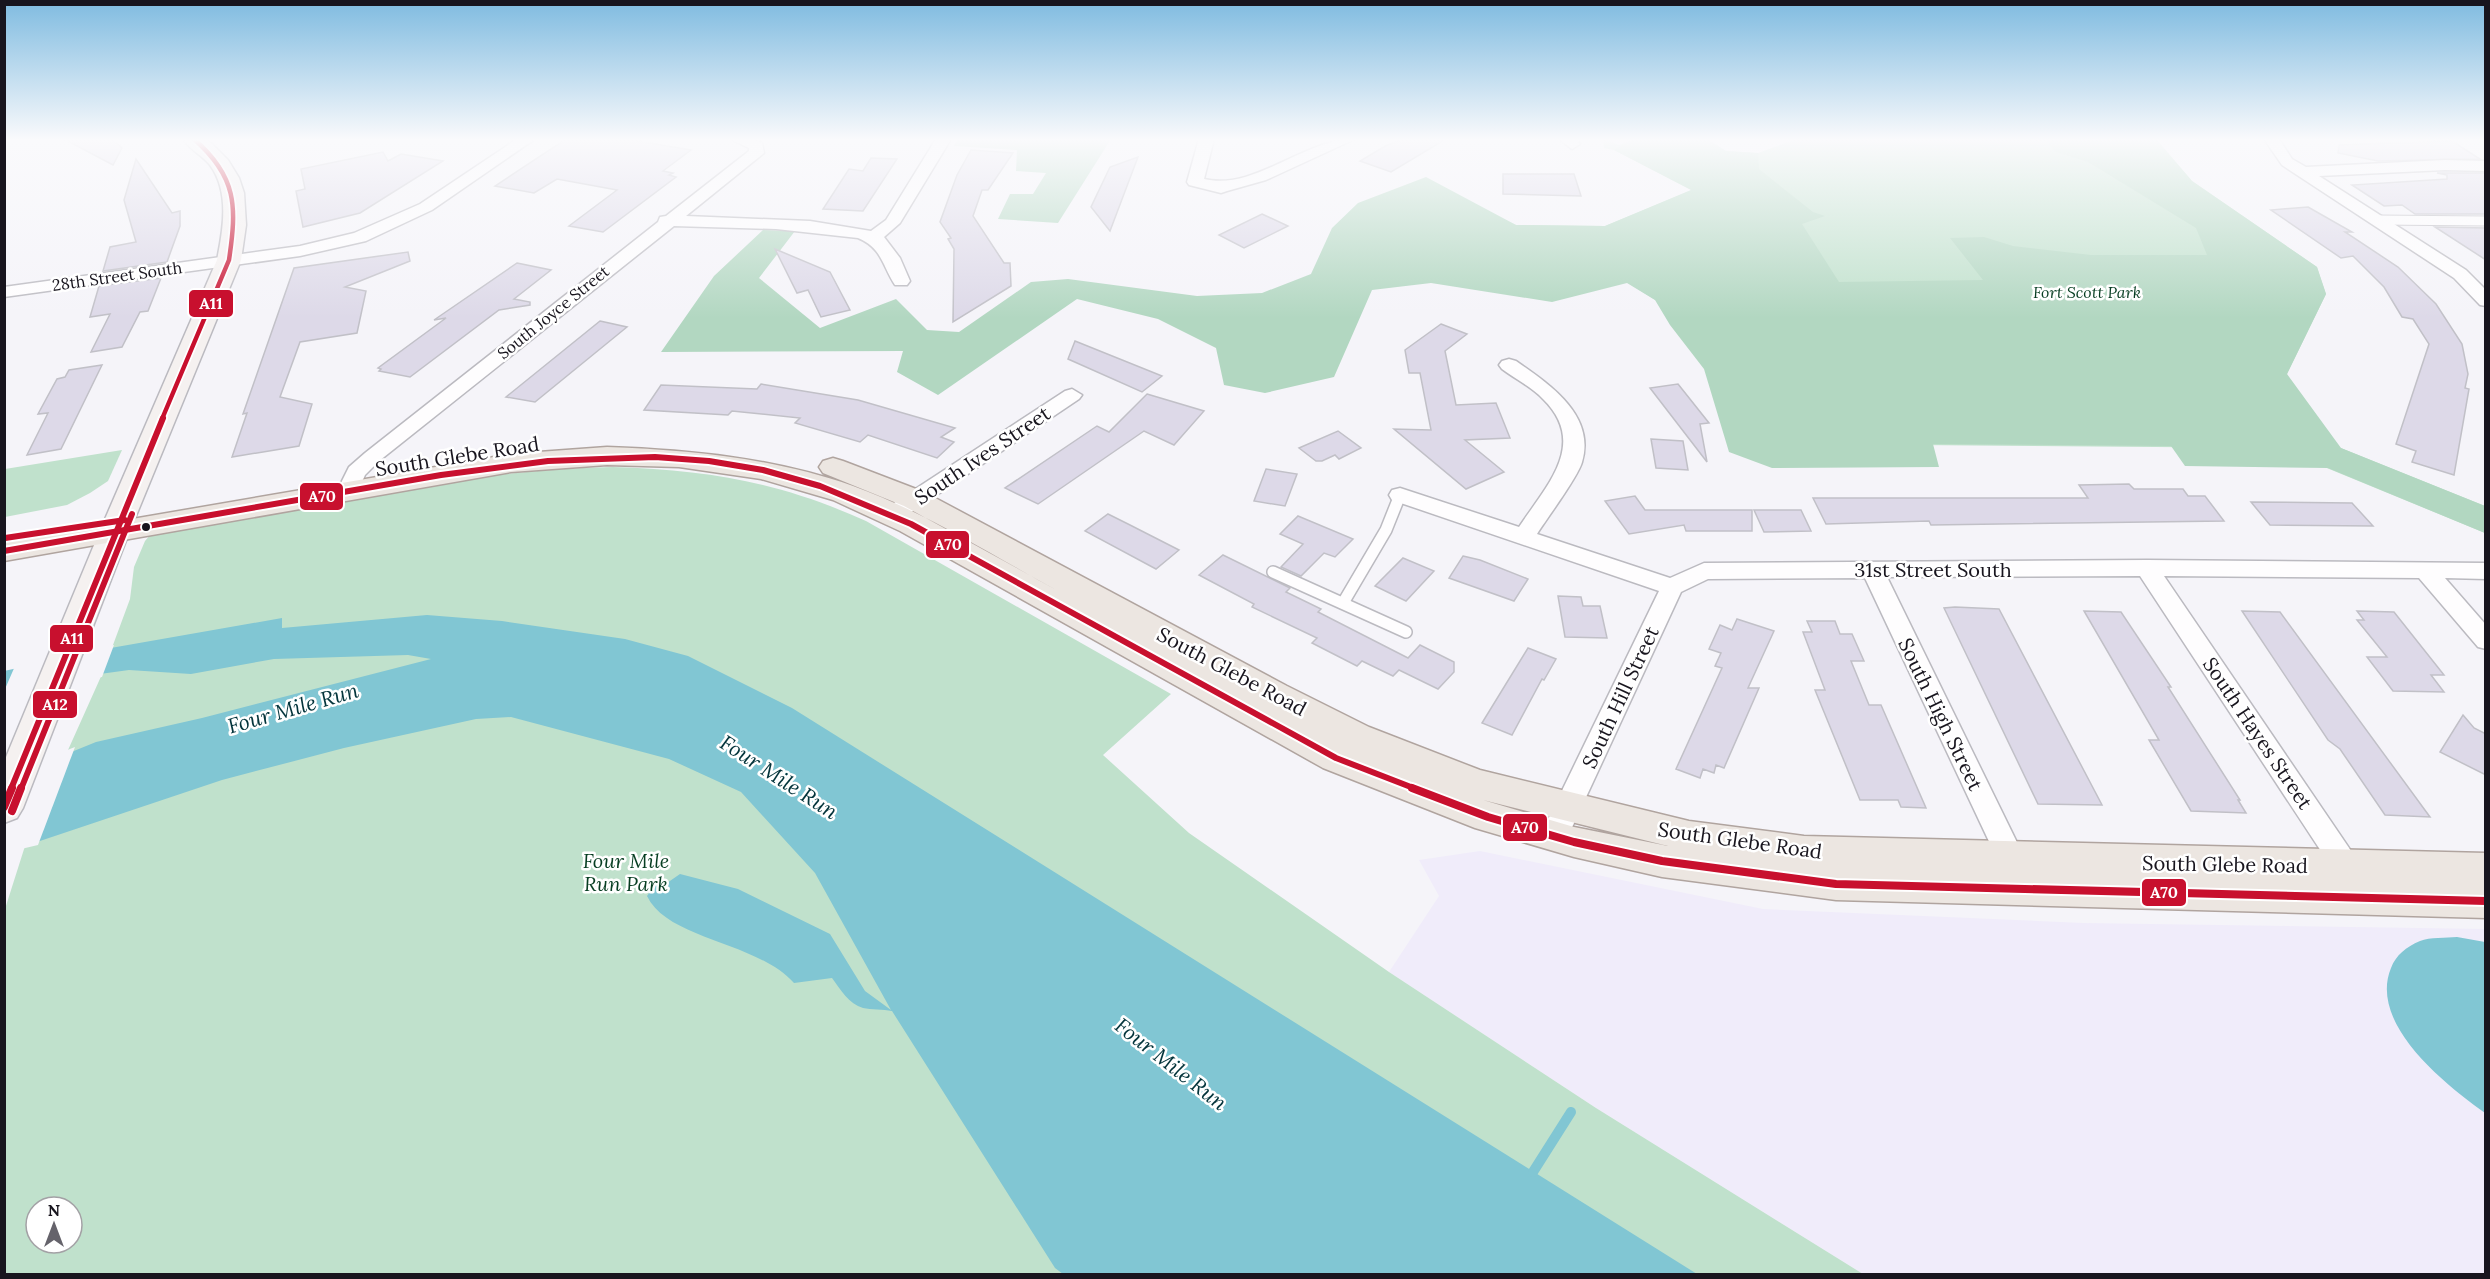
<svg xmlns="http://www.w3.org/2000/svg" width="2490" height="1279" font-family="Lora,serif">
<rect width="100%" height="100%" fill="#f5f4f9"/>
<path fill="#f0ecfa" d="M1480 851 1763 909 2083 923 2485 929V1274H1863L1596 1108 1389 972 1439 896 1419 860Z"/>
<g fill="#c0e1cc" fill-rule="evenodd">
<path d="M1603 139 1619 145 1633 139H1707L1726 151 1758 153 1796 139H2156L2192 181 2317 267 2326 294 2287 374 2291 428 2485 506V533L2278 448 1798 444 1759 365 1617 276 1491 213 1516 225 1605 226 1692 190 1614 150 1604 148Z"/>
<path d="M122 450 108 481 90 493 67 505 5 517V469Z"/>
<path d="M613 467C708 470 779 482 866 521L1171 694 1103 755 1189 833 1389 972 1596 1108 1863 1274H5V909L25 846 103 672 130 599 134 567 145 541 151 534C304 507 458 470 613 467ZM36 1207H72V1243H36Z"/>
</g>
<g fill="#b2d7c1">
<path d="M958 139H1111L1058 223 998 219 1010 194H1033L1046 173 1016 171 1017 150 954 146Z"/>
<path d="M1633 139H1707L1726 151 1758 153 1759 169 1813 212 1825 216 1802 224 1839 282 1983 280 1950 238 1984 237 2013 246 2091 255H2207L2196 228 2088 162 2056 152 2044 139H2156L2192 181 2317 267 2326 294 2287 374 2341 448 2485 506V533L2328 468 2185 466 2171 446 1933 444 1939 467 1772 468 1729 452 1704 369 1670 325 1655 300 1627 283 1552 302 1431 283 1372 290 1334 377 1265 393 1224 385 1216 348 1158 319 1077 299 938 395 897 372 903 351 661 352 714 276 763 230 795 231 759 278 820 328 896 299 927 330 959 332 1031 282 1068 279 1197 296 1262 293 1311 274 1332 228 1358 203 1426 177 1516 225 1605 226 1691 190 1614 150Z"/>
</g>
<g fill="#81c6d3">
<path d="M427 615 502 621 625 639 688 656 792 708 1697 1274H1063L1055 1268 892 1011C883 1009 871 1010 863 1008 849 1004 840 989 832 978L794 983C756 941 668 940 647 896L655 885 667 883 680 874 738 889 830 934 865 991 891 1010 815 873 741 792 669 759 511 717 476 719 344 748 222 780 25 846 5 779 96 742 202 718 431 659 408 655 274 659 191 674 129 670 34 683 5 694 4 671 105 649 282 618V628Z"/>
<path d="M2457 937 2485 942V1113C2446 1085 2368 1024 2391 968 2396 955 2406 947 2420 941 2430 937 2446 938 2457 937Z"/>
</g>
<g fill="#f5f4f9">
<path d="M114 645 102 677 35 686 4 697 5 689 15 666Z"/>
<path d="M75 747 38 845 4 853V775Z"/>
</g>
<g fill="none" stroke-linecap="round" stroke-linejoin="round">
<path stroke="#81c6d3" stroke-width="10" d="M1533 1172 1571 1112"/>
</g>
<g fill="#ddd9e8" stroke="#c1c0c7" stroke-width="1.5">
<path d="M64 139H112L122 148 113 165Z"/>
<path d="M566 139H626L691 150 663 171 673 173 669 175 676 177 603 232 569 226 617 190 557 179 534 193 495 186Z"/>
<path d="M1406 139H1446L1391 172 1360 161 1387 145Z"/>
<path d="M2452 141 2480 159 2378 161 2338 153 2339 145Z"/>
<path d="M971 150 1013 153 988 190H982L973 216 1004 263H1010L1011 286 953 322 954 249 948 239 951 238 940 222 957 175Z"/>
<path d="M383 152 388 161 401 154 443 161 360 213 303 227 296 191 305 189 301 169Z"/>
<path d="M1138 157 1110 231 1091 207 1110 167Z"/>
<path d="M871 158 897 159 863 211 823 209 849 169 863 171Z"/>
<path d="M136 159 172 213 180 211V226L167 262 103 271 110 247 136 242 124 200Z"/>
<path d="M2437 173H2486V214H2415L2402 205 2384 206 2352 185 2447 179V175Z"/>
<path d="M1503 174H1574L1581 196 1503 194Z"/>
<path d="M2308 207 2352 232H2345L2398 267 2436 304 2462 344 2468 374 2465 388 2469 389 2454 475 2412 462 2416 451 2396 444 2429 344 2413 319 2402 317 2384 287 2353 256 2341 258 2271 210Z"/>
<path d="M1262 214 1288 226 1244 248 1219 235Z"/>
<path d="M2435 227 2486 228V260Z"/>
<path d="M775 249 830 272 850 310 821 317 808 290 797 293Z"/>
<path d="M408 252 410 261 345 287 366 291 357 333 300 342 280 397 312 404 299 446 232 457 247 413 243 414 294 268Z"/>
<path d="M517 263 551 270 514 299 530 302V305L499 310 410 377 379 371 381 369 378 368 446 318 434 320Z"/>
<path d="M161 278 148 311 140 312 122 347 91 352 110 314 90 317 99 286Z"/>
<path d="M600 321 627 327 535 402 506 397Z"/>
<path d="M1441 324 1467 334 1445 351 1456 405 1496 403 1510 438 1465 440 1504 472 1466 489 1394 429 1431 430 1420 373H1409L1405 350Z"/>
<path d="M1075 341 1162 376 1142 392 1068 359Z"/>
<path d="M102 365 61 449 27 455 48 413 38 414 57 379 65 377 69 370Z"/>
<path d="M761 384 858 400 955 428 941 437 954 442 937 458 868 435 860 442 795 423 800 418 732 411 728 415 644 410 661 385 757 389Z"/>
<path d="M1678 384 1709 423 1700 424 1707 462 1650 388Z"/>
<path d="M1147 394 1204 411 1174 445 1144 431 1038 504 1005 488 1097 426 1109 432Z"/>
<path d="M1338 431 1361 448 1339 459 1335 455 1322 461H1316L1299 448Z"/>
<path d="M1651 439 1683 441 1688 470 1656 468Z"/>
<path d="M1266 469 1297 474 1285 506 1254 501Z"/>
<path d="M2129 484 2134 489H2183L2188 496H2205L2224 521 1931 525 1929 521 1826 524 1813 498H2088L2079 485Z"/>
<path d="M1635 496 1645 510H1752V531H1686L1684 525 1629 534 1605 501Z"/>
<path d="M2251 502 2352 503 2373 526 2270 525Z"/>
<path d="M1754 510H1801L1811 531 1764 532Z"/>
<path d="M1108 514 1130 525 1179 550 1156 569 1085 531Z"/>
<path d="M1298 516 1353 539 1335 557 1324 553 1301 576 1281 567 1303 544 1280 534Z"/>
<path d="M1223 555 1290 588 1286 592 1321 609 1318 612 1408 658 1420 645 1454 662V672L1438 689 1399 670 1393 676 1362 661 1357 666 1312 643 1317 638 1252 607 1254 604 1199 575Z"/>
<path d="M1463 556 1480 560 1528 579 1514 601 1449 578Z"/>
<path d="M1403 558 1434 571 1406 601 1375 586Z"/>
<path d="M1558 596 1581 597 1583 606H1600L1607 638 1565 637Z"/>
<path d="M1955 607 1999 609 2102 805 2038 804 1944 608Z"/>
<path d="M2084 611 2121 612 2171 687H2168L2240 800H2238L2246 813 2191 811 2149 740H2159Z"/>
<path d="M2242 611 2280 612 2430 817 2385 815 2340 749 2328 740Z"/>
<path d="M2357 611 2394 612 2444 675H2431L2444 692 2393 691 2367 657H2387L2357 620H2364Z"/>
<path d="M1737 619 1774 631 1748 688H1759L1724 768 1716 765 1714 773 1703 769 1700 778 1676 769 1722 668 1715 666 1721 653 1709 649 1720 625 1732 630Z"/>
<path d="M1807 621H1835L1840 634H1852L1864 661H1851L1869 705H1881L1926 808 1901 807 1898 800H1860L1815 690H1825L1803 632H1812Z"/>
<path d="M1528 648 1556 659 1544 680 1542 679 1512 735 1482 723Z"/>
<path d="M2463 715 2474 728 2486 734V775L2440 752Z"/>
</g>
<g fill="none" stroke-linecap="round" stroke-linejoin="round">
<g stroke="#bbbac0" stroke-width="11">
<path id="lane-far1" d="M2378 220 2486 221"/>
</g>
<g stroke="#bbbac0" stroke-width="14">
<g id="lane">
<path d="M1273 572 1406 632"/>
<path d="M1343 603 1386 530 1400 495"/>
</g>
</g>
<g stroke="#bbbac0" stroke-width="3">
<g id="street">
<path d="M517 139H535L432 210 366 241 300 256 4 297V287L300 246 354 233 420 204Z"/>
<path d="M730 139H753L762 143 764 153 686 216 810 221 871 231 886 220 936 139H951L900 223 884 237 900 258 910 281 907 285H895C882 265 882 248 858 238L776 229 674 226 379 461 365 475 355 498H339L336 493 349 467 365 453 658 222 660 217 666 216 749 151V148Z"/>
<path d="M1199 139H1214L1204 179C1255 191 1303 139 1355 139L1266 180 1227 191 1221 193 1189 185 1187 182Z"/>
<path d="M1559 139H1576L1580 144 1572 149Z"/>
<path d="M2264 139H2279L2292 159 2306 167 2445 160 2486 161V171L2445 170 2319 176 2466 270 2486 290V306L2480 305 2454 278 2282 165Z"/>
<path d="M1509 359 1516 361C1549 384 1596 415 1582 462 1578 477 1547 518 1537 534L1670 578 1704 563 2147 560 2486 563V579L2445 578 2486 625V649L2478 647 2419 578 2164 576 2362 867 2366 875 2362 883 2352 887 2342 883 2140 576 1887 577 2030 869 2026 877 2016 881 2006 877 2002 869 1865 578 1708 579 1681 592 1568 836 1564 844 1554 847 1544 844 1540 836 1659 591 1392 500 1389 495 1392 490 1400 488 1519 527C1546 486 1589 444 1543 399 1532 387 1515 379 1502 369L1499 365 1502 361Z"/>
<path d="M1072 389 1082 395 1079 399 907 515H891L888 510 891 505 1065 391Z"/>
</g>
</g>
<g stroke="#bbbac0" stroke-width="3">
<path id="secondary" d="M183 139H207L228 160 239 178 244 193 246 225 241 260 129 533 23 808 17 818 4 823V762L99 533 217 260C223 230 230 192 210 165 202 155 190 150 183 139Z"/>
</g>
<g stroke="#b0a49f" stroke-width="3">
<path id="primary" d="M607 447C691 450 773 458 853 486 925 512 992 555 1060 592L904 506 823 473 819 467 823 461 833 458 843 461 924 492 1287 686 1369 727 1480 770 1689 821 1804 836 2486 853V918L1836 900 1662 877 1574 857 1475 828 1323 768 900 531 833 500 761 479 679 467 607 465 511 472 4 561V541L511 454ZM1483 800 1668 846 1574 827Z"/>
</g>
<use href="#lane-far1" stroke="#fefdfe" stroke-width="9"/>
<use href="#lane" stroke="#fefdfe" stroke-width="11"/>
<use href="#street" fill="#fefdfe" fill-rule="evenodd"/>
<use href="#secondary" fill="#f5f1f0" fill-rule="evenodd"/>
<use href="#primary" fill="#ece6e1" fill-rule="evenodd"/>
<g stroke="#fff" stroke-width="10">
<path id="bus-1-far1" d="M4 551 441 475 548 461 655 457 709 461 763 470 820 486 911 524 1336 758 1416 789"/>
</g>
<g stroke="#fff" stroke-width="12">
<path id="bus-1" d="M1412 788 1488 817 1574 842 1662 861 1836 884 2486 901"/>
</g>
<g stroke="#fff" stroke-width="8">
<path id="bus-2-far2" d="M162 419 229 260C237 206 237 177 194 139"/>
</g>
<g stroke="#fff" stroke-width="10">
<path id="bus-2-far1" d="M11 789 163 418"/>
</g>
<g stroke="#fff" stroke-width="12">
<path id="bus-2" d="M4 807 12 788"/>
</g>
<g stroke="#fff" stroke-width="10">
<g id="bus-3-far1">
<path d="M5 538 125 520"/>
<path d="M21 789 132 514"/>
</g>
</g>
<g stroke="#fff" stroke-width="12">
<path id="bus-3" d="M12 811 21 788"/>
</g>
<use href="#bus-1-far1" stroke="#c8102e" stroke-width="6"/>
<use href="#bus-1" stroke="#c8102e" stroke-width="8"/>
<use href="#bus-2-far2" stroke="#c8102e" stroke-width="4.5"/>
<use href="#bus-2-far1" stroke="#c8102e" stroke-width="6"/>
<use href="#bus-2" stroke="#c8102e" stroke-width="8"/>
<use href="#bus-3-far1" stroke="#c8102e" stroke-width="6"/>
<use href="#bus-3" stroke="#c8102e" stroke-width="8"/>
</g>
<linearGradient id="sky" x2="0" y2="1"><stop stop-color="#7fbbe0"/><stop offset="0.44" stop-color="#fafafc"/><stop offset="1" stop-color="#fafafc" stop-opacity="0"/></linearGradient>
<rect width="2490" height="318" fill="url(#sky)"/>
<circle fill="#18151e" stroke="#fff" stroke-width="2" cx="146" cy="527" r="5"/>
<g text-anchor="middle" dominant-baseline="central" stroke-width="5" stroke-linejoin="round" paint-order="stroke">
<g font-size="16" fill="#18151e" stroke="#fff">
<text transform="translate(117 276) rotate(-8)">28th Street South</text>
<text transform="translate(553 312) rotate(-39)">South Joyce Street</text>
</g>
<g font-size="16" font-style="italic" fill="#073e22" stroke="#fff">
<text x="2087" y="292">Fort Scott Park</text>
</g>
<g font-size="20" fill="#18151e" stroke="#fff">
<text transform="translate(982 455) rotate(-34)">South Ives Street</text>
<text transform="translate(457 456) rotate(-9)">South Glebe Road</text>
<text x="1933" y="569">31st Street South</text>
<text transform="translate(1232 671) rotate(28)">South Glebe Road</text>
<text transform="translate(1620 697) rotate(-65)">South Hill Street</text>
<text transform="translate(1941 714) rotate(64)">South High Street</text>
<text transform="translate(2258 733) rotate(56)">South Hayes Street</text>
<text transform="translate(1740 840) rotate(8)">South Glebe Road</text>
<text transform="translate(2225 864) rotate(1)">South Glebe Road</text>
</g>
<g font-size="20" font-style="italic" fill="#073e22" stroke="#fff">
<text x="626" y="860">Four Mile<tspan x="626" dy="23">Run Park</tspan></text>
</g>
<g font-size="21" font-style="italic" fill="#03343b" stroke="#fff">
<text transform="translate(293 708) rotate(-16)">Four Mile Run</text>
<text transform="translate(779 777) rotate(33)">Four Mile Run</text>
<text transform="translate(1171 1064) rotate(38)">Four Mile Run</text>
</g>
</g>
<g stroke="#fff" stroke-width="2">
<rect x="188" y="289" width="46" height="29" rx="6" fill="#c8102e"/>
<rect x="299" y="482" width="45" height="29" rx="6" fill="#c8102e"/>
<rect x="925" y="530" width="45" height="29" rx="6" fill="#c8102e"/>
<rect x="49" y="624" width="45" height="29" rx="6" fill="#c8102e"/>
<rect x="32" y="690" width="46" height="29" rx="6" fill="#c8102e"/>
<rect x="1502" y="813" width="46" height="29" rx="6" fill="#c8102e"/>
<rect x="2141" y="878" width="46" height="29" rx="6" fill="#c8102e"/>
</g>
<g font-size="16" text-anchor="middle" font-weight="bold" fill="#fff">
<text x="211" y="309">A11</text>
<text x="322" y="502">A70</text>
<text x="948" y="550">A70</text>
<text x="72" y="644">A11</text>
<text x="55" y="710">A12</text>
<text x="1525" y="833">A70</text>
<text x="2164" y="898">A70</text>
</g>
<rect width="2490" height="1279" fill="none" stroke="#18151e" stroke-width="12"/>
<g transform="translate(54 1225)"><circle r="28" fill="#ffffff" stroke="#a3a1a5" stroke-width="1.5"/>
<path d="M0-4.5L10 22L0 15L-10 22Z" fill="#65636b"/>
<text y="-9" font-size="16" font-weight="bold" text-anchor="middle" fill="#18151e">N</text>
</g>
</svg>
